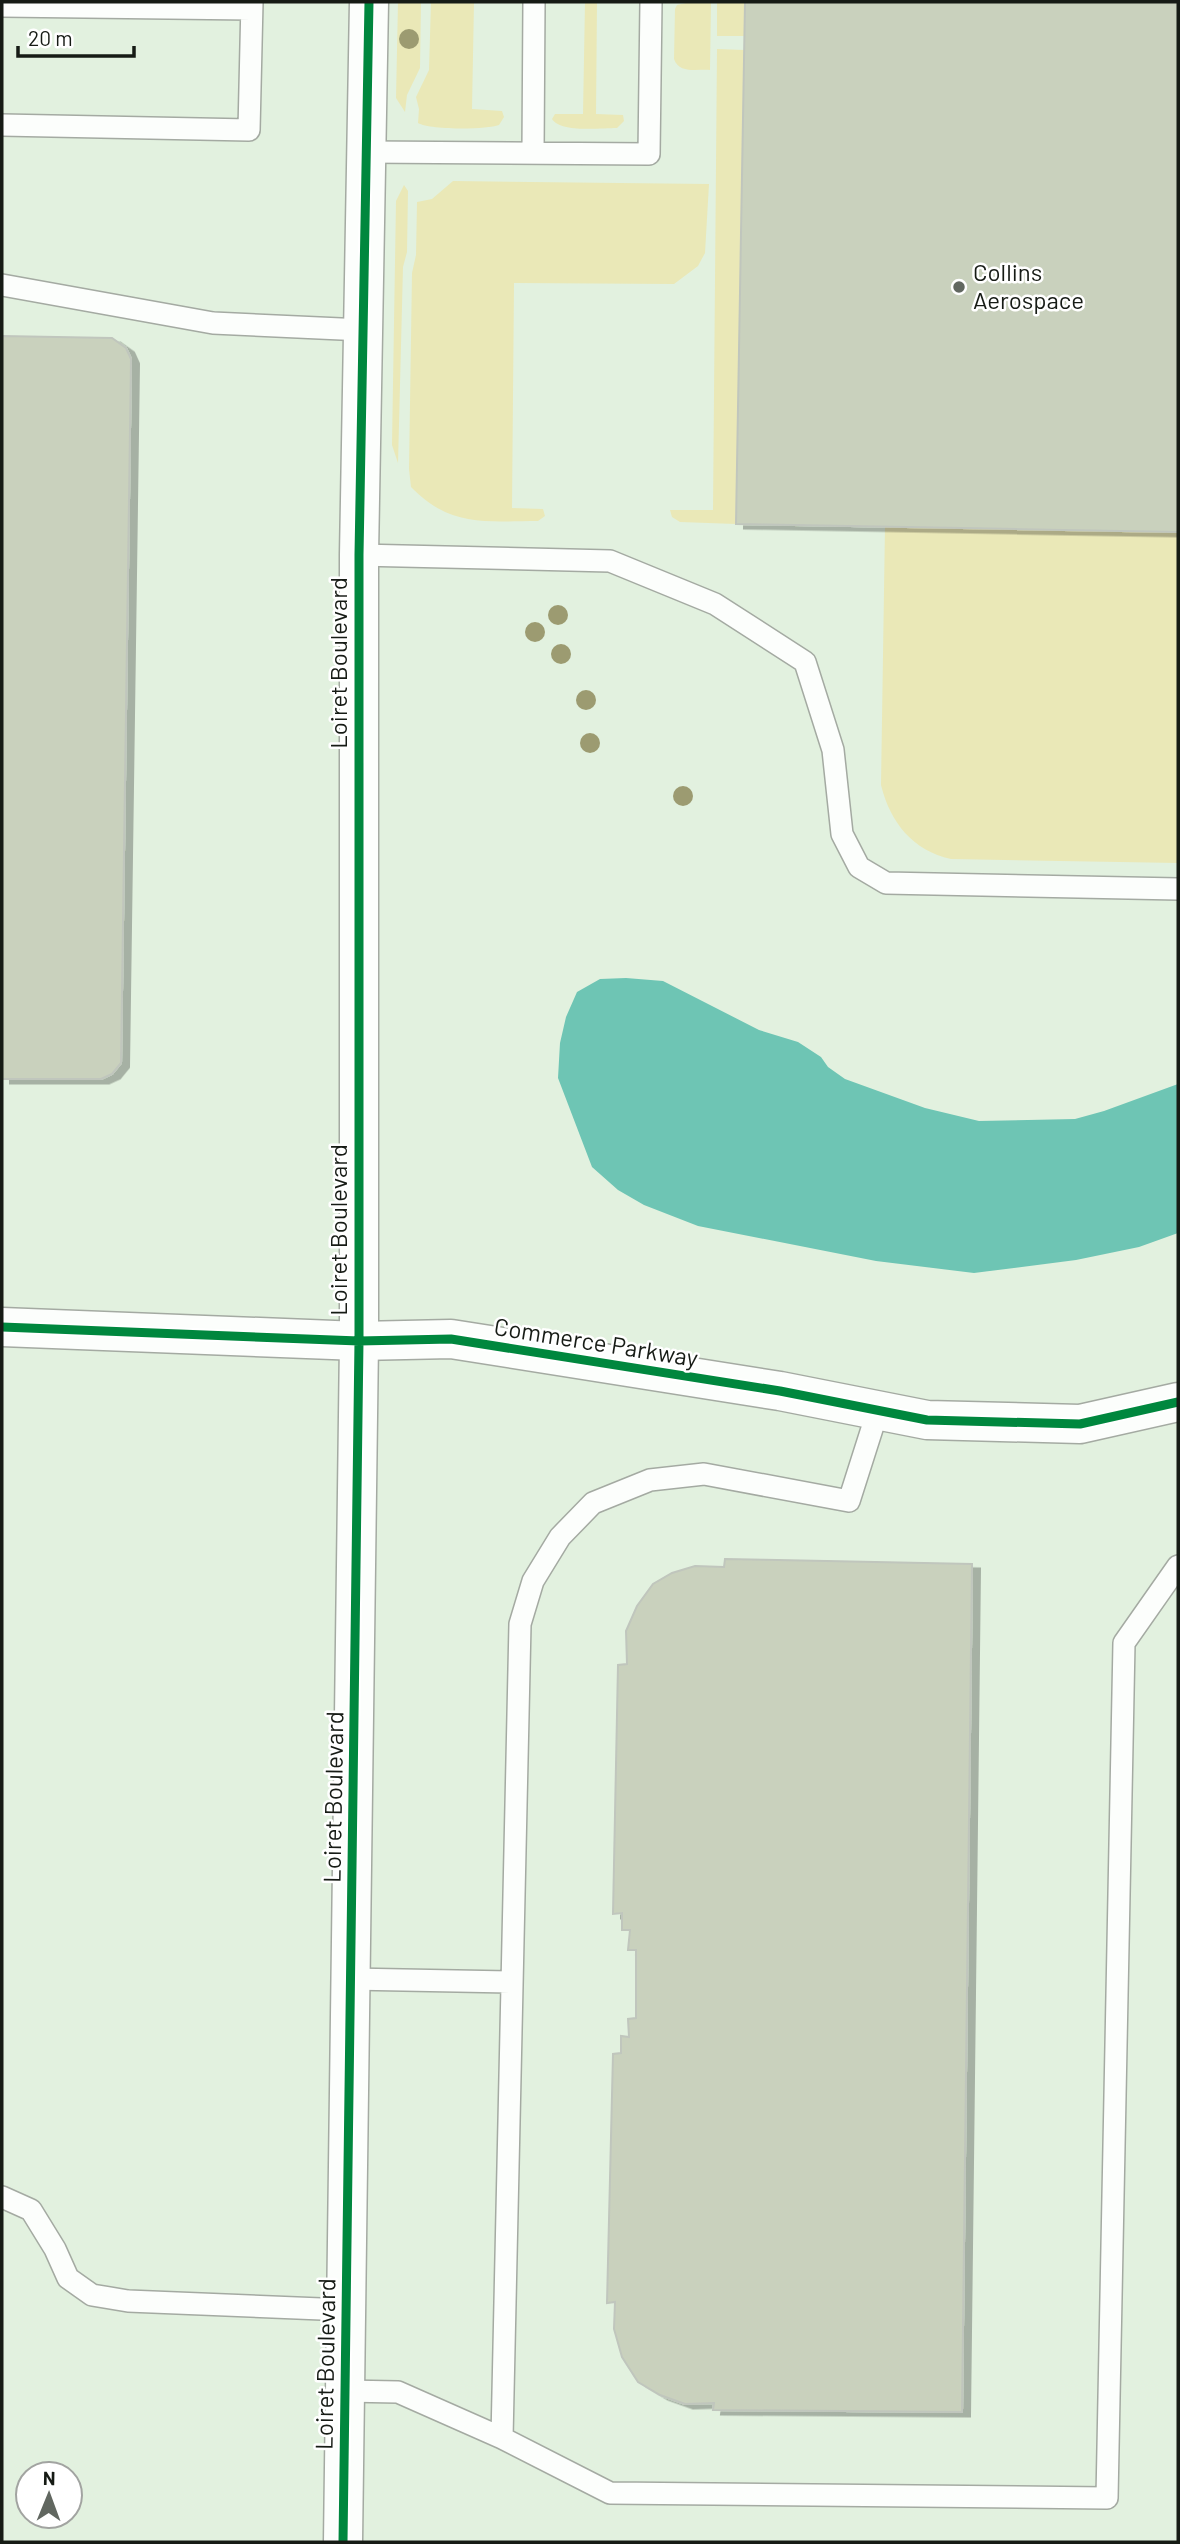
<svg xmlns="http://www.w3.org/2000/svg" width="1180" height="2544" viewBox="0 0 1180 2544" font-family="Barlow,sans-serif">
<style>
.built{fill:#e2f1df;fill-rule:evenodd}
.green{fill:#eae8b7}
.water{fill:#6ec5b4}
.building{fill:#c9d1bd;stroke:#c0c6bd;stroke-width:2;filter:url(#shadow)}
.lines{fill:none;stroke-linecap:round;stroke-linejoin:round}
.service-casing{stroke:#a4aaa2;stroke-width:24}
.minor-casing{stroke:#a4aaa2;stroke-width:41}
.tertiary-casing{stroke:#a4aaa2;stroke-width:41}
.service{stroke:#fcfefc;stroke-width:21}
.minor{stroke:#fcfefc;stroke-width:38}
.tertiary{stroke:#fcfefc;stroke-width:38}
.cycleway-casing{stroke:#fff;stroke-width:13}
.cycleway{stroke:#00873e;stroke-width:9}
.tree{fill:#9c9b71}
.poi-dot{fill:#616760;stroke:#fff;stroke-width:2.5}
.labels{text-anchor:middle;stroke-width:5;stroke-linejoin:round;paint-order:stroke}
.poi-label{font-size:24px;fill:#161b15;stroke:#fff;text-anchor:start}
.street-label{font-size:24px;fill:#161b15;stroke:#fff}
</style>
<defs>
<filter id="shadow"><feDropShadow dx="8" dy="4.5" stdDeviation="0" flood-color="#0004"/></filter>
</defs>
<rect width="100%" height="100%" fill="#edf5eb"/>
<path class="built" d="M2 2H1178V2542H2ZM28 2474H70V2516H28Z"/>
<path class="green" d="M398 2H421L420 68 407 95 405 112 396 98Z
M431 2H474L472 109 502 111 504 117 499 125C486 130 430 130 418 123L419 109 416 97 429 70Z
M585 2H597L596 114 623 115 624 121 617 128C601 128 561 133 552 119L555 114H583Z
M717 2H745L744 36H717Z
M686 3H711L710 70C697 69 679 74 674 59L675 9 677 5Z
M717 49 744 50 736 524 680 522 672 517 670 510H713Z
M453 181 709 184 705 253 698 266 674 284 514 283 512 508 543 509 545 516 538 521C486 521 451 528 411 487L409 469 412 273 416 255 417 202 432 199Z
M404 185 408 191 407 252 403 267 398 463 392 445 396 201Z
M885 526 1178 532V863L951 859C913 851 890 822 881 785Z"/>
<path class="water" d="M626 978 663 981 759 1030 798 1042 821 1057 828 1067 845 1079 925 1108 979 1121 1075 1119 1104 1111 1178 1084V1233L1139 1247 1076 1260 974 1273 876 1261 698 1226 644 1205 618 1190 592 1167 558 1078 560 1043 566 1017 577 992 600 979Z"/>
<path class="building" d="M745 2H1178V532L736 524Z
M2 336 112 338 126 348 131 359 121 1063 112 1074 101 1079H2Z
M725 1559 972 1564 962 2412 713 2410 714 2403 685 2404 660 2395 638 2382 622 2357 614 2329 615 2302 607 2303 613 2054 621 2053V2036L629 2037 628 2019 636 2018V1950H628L630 1930H622V1913L613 1914 618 1665 627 1664 626 1631 637 1606 653 1584 672 1573 695 1566 724 1567Z"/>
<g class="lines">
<defs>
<path id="service" d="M2 6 251 9
M2 125 249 130 252 2
M365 152 649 154 651 2
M533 152 534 2
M2 285 213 323 363 330
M359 555 610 561 715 604 805 662 833 750 842 834 859 867 886 883 1178 889
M350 1979 512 1982
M2 2197 31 2210 55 2249 68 2278 92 2295 128 2301 346 2310
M345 2391 398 2392 502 2438 520 1624 533 1581 560 1537 593 1503 650 1480 704 1474 849 1501 878 1410
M502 2438 610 2493 1107 2498 1124 1643 1178 1566"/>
<path id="minor" d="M2 1327 359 1341 451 1339 780 1391 927 1420 1080 1424 1178 1402"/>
<path id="tertiary" d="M343 2542 359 1341V555L369 2"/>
</defs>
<use href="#service" class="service-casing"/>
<use href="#minor" class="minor-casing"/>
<use href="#tertiary" class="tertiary-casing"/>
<use href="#service" class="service"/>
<use href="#minor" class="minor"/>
<use href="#tertiary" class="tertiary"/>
<defs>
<path id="cycleway" d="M2 1327 359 1341 451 1339 780 1391 927 1420 1080 1424 1178 1402
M343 2542 359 1341V555L369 2"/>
</defs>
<use href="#cycleway" class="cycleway-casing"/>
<use href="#cycleway" class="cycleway"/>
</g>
<g class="tree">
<circle cx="409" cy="39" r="10"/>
<circle cx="558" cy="615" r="10"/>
<circle cx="535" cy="632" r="10"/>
<circle cx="561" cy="654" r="10"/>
<circle cx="586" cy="700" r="10"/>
<circle cx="590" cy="743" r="10"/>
<circle cx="683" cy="796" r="10"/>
</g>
<circle class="poi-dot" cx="959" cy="287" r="7"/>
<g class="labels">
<g class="poi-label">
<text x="973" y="281">Collins<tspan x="973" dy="28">Aerospace</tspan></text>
</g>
<g class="street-label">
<text transform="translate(339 663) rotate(-90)" y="8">Loiret Boulevard</text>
<text transform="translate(339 1230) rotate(-90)" y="8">Loiret Boulevard</text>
<text transform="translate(596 1343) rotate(9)" y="8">Commerce Parkway</text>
<text transform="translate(334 1797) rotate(-89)" y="8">Loiret Boulevard</text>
<text transform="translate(326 2364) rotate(-89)" y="8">Loiret Boulevard</text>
</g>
</g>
<rect width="1180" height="2544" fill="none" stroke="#161b15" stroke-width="7"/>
<g transform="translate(49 2495) rotate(1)"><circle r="33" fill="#ffffff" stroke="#a2a4a1" stroke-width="2"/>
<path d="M0-5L12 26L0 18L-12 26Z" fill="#616760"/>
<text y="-10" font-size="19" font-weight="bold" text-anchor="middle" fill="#161b15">N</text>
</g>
<path d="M18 46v10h116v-10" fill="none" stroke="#161b15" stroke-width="3.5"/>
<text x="28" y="46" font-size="21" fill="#161b15" stroke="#ffffff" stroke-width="5" paint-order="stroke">20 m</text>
</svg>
